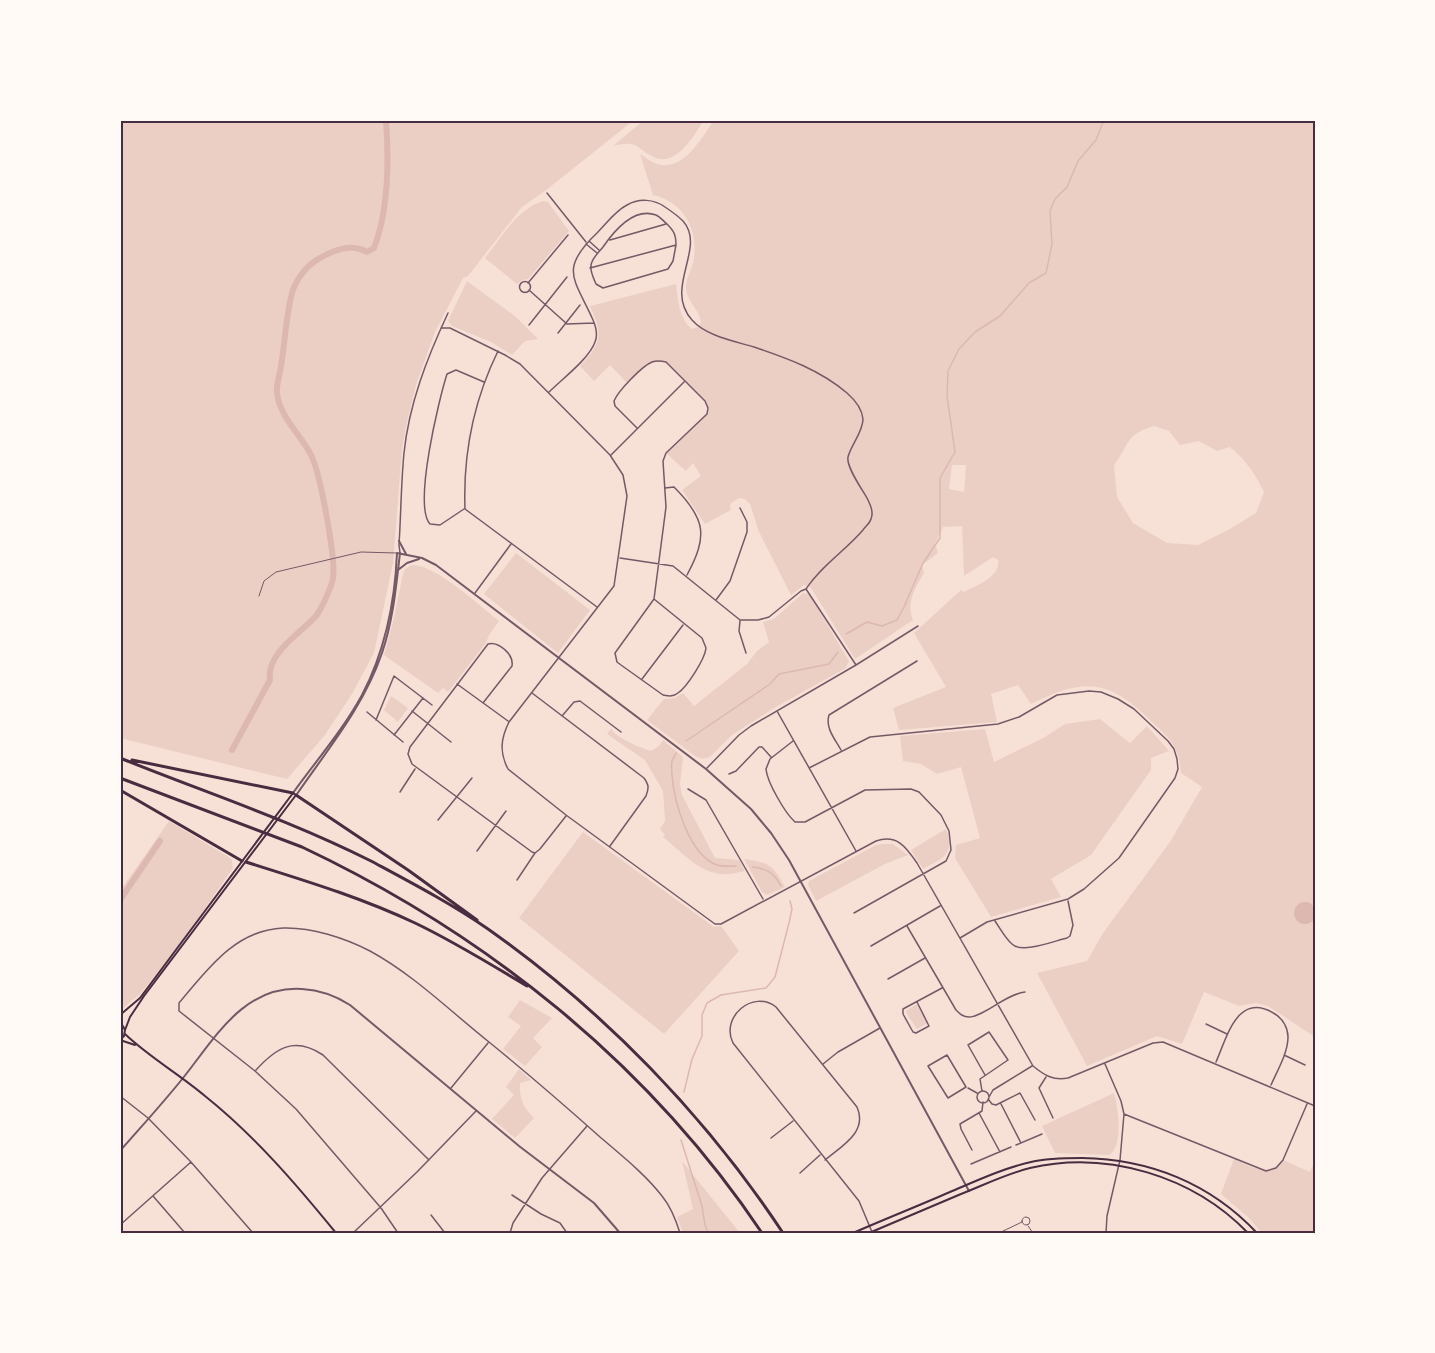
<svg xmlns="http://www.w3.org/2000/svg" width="1435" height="1353" viewBox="0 0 1435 1353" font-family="'PT Sans Narrow',sans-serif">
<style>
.green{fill:#ebcfc5;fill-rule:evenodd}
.water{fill:#dcb8b0}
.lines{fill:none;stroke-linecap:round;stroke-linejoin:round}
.stream{stroke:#dcb8b0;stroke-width:1.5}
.river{stroke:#dcb8b0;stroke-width:6}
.service{stroke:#755966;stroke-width:1}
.minor{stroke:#755966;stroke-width:1.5}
.tertiary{stroke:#755966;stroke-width:2}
.secondary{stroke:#4a2c40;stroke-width:2}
.motorway{stroke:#4a2c40;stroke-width:3}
.neatline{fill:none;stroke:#4a2c40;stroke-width:2}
</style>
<rect width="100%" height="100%" fill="#f7e1d7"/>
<path class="green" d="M120 120H634L545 191 522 207 468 276 463 278 435 332 416 385 407 422 402 450 393 563 374 653 352 694 325 735 287 779 120 738Z
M644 120H704C695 134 677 166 656 158 636 150 640 139 613 146Z
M714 120H1315V1037L1268 1006 1256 1003 1239 1006 1204 992 1182 1044 1157 1036 1087 1066 1037 973 1087 961 1103 933 1170 842 1202 787 1181 773C1179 746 1170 739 1152 722 1109 679 1085 677 1031 704L1018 685 991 694 997 722 899 730 893 708 946 687 914 633 961 590 964 592C977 585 1001 577 998 560L993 557 964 576 962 526 943 527 935 544 938 553 922 565 924 573C915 589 906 601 913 620L855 659 811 588 804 585 791 595 759 532 750 504 745 499 739 498 730 504 731 510 705 524 682 490 701 476 693 463 686 471 666 453 707 414V408L705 401 667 362C649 357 639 373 628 384L610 365 594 381 580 366C602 343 603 335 590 306L676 284C678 299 679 319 692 329L698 327 701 323C700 309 685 301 686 285 687 276 693 267 694 258 698 228 683 202 653 195L640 154C645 157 651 162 657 164 684 172 701 138 714 120ZM1154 426 1169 431 1180 445 1199 441 1217 451 1230 447C1246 460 1255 474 1264 492L1256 513 1230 529 1198 545 1167 543 1133 523 1117 497 1114 465C1131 442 1125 435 1154 426ZM952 465H966L964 492 949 489Z
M543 201 548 202 569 231 528 279 523 280 517 284 485 258C501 238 517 209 543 201Z
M467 281 516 317 538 339 525 341 512 355 491 342 452 326 448 321Z
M516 553 590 610 558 653 484 594Z
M412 565C435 564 480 606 499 621L489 635 486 643 448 692 443 688 438 693 384 655 394 618 403 573 406 568Z
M803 593 809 594 849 661 846 668 774 708 732 735 710 757 702 759 695 756 647 720 664 699 675 698 683 693 694 706 747 664 757 651 769 642 763 622 774 619Z
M391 696 408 708 398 722 384 710Z
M1100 719 1130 743 1147 726 1169 751 1151 758V770L1091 855 1051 879 1061 897 991 917 955 858 956 845 980 838 961 767 937 774 921 764 903 761 900 736 985 729 994 762 1043 738 1065 724Z
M611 729C618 739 639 747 651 751L659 746 663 740 683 757 680 784 682 795 715 858 739 860 745 871C735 873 725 876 715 873 696 869 678 849 663 837L665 835 660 829 665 821 663 791 645 760 607 734Z
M169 821 227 856 232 860 233 868 188 933 141 993 120 1011V891Z
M946 829C956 854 942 859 923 869L911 850Z
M583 832 714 927 721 926 739 951 664 1034 519 918Z
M884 844H893L908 855 885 864 816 901 808 885 809 881 876 845Z
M744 859C770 863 772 864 785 887L767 895 762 892Z
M520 1000 552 1018 533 1038 542 1047 525 1066 503 1049 521 1026 508 1017Z
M917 1004 928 1023 917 1029 906 1013 907 1010Z
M519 1069 531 1080 520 1083C519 1097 523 1108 534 1118L515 1138 492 1119 514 1095 506 1087Z
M1114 1093C1118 1108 1124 1146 1109 1155L1055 1153 1042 1126Z
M1234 1159C1254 1167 1265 1178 1283 1160L1310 1172 1315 1161V1233H1262L1249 1218 1221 1194Z
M682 1161 740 1233H683L677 1217 693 1209Z"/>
<path class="water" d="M1294 913a11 11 0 1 1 22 0a11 11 0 1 1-22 0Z"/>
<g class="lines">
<path class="stream" d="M846 634 867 622 882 626 897 620 904 607 923 563 940 538V478L955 452 947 396 948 371 959 349 975 332 1000 316 1029 283 1046 273 1052 244 1050 211 1055 199 1067 187 1078 161 1096 140 1104 120
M686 741 770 684 779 674 829 664 838 652
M676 753C675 756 673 758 672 761 671 765 672 771 672 775 674 802 689 855 717 865 723 867 730 866 736 866
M753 867C768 869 774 873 781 886
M684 1092 692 1059 702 1036V1015L707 1003 721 995 766 988 775 977 789 923 792 909 790 901
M681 1140 702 1206 705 1225 708 1233"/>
<path class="river" d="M232 750 270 680C266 653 301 633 316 616 321 610 332 586 333 578 336 559 320 470 310 453 299 433 280 417 277 393 276 385 280 374 281 366 285 342 286 316 292 293 296 279 307 265 320 258 334 250 351 243 367 252L374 248C389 209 389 161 386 120
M120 900 160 841"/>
<path class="service" d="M259 596 264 581 276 572 361 552 396 553
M1022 1221a4 4 0 1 1 8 0a4 4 0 1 1-8 0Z
M1028 1226 1033 1233
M999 1233 1022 1222"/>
<path class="minor" d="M547 193 586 242
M610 240 666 224
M589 241 599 250
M586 244 597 253
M590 268 676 245 673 261 668 269 603 288 596 284C594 279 590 272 591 266 591 259 599 252 603 247 614 231 634 207 656 215 661 217 663 221 667 224 674 231 676 235 676 245
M519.5 287a5.5 5.5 0 1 1 11 0a5.5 5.5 0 1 1-11 0Z
M528 283 568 235
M529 290 567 324 594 323
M529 325 567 277
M441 328H450L505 355 520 364 610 455 623 475 627 496 614 586 509 722C501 738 499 752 508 769L566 815 715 924H721L876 841C897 834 906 847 917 863L1033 1066C1044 1075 1053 1081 1068 1078L1153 1043 1163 1042 1315 1106
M558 333 580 305
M498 351C474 400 463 455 465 509L597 607
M549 392C562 379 589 359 595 342 598 335 596 327 593 320 575 279 558 270 597 233 606 224 615 211 627 205 639 198 654 199 665 207 671 211 678 216 683 221 707 248 663 288 692 320 706 336 734 341 754 347 787 358 820 370 847 393 855 400 862 408 863 419 863 432 851 445 848 457 846 467 862 489 867 498 870 504 874 512 871 519 870 523 865 527 863 530 845 551 821 566 806 589
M637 428 615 406 614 401C618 391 642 366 652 362 657 360 662 361 666 362L705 401 708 408 707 414 666 453 663 461 666 507 654 599 615 653 617 662 621 665 663 695C669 696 673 697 678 693 687 687 705 659 706 648L702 638 654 599
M611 455 684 382
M665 488 674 487C706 519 708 536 687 575
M464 509 440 525 430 524C413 506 439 399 447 374L456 370 484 382
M400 553 399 545C401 514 401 484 404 453 409 404 427 358 448 313
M620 558 673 566 740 620H758L769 617 801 591 806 589 856 665
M475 593 511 544
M716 600 730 581 747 532V522L740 508
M740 621 739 631 746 653
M642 679 683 625
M457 684 508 721
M532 693 644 778C649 785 649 788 646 796L610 846
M483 703 512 666C514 654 498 641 488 644L410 747 408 754 412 764 532 852 535 853 540 849 566 816
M412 711 451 742
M777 711 856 851
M367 712 403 742
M562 716 574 702 580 701 621 732
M376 720 394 676 432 705
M394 735 423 698
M793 741 770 759 766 769C767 782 785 813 795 822H805L865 790 911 789 919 792 941 815 949 831 951 850 946 861 854 913
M841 750C835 739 825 728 829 715L917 661
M707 768 739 735 751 726 856 665 918 626
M809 768 870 737 998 724 1019 717 1057 695 1089 691 1101 692 1118 699 1134 709 1168 741 1174 749 1177 759 1178 769 1175 778 1119 858 1084 889 1068 899 987 922 960 938
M729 774 736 771 759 747H762L771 757
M688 789 706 800 763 899
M400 792 415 769
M438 820 472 778
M477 851 506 811
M517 880 535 853
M995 921C1000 928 1005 938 1012 944 1022 954 1054 941 1067 938L1070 936 1073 925 1068 901
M907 926 956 1010C960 1014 963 1017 969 1017 983 1017 1006 994 1025 992
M871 946 940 906
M888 979 925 958
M917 1002 929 1026 916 1033 913 1032 903 1014V1009L942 988
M1206 1024 1227 1034
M947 1055 966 1087 948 1098 928 1066Z
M1284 1055 1305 1065
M1216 1062C1227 1037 1238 990 1275 1014 1283 1019 1288 1028 1288 1037 1288 1053 1277 1071 1271 1085
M823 1064 838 1052 880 1028
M1105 1064 1121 1101 1124 1114 1120 1160 1107 1216 1106 1233
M256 1070C276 1048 294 1036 323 1055L429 1160
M1046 1077 1039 1088 1053 1118
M451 1088 488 1043
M968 1088 977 1093
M982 1091 980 1079 1008 1060 989 1032 968 1045 985 1075
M977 1097a6 6 0 1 1 12 0a6 6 0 1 1-12 0Z
M120 1096 148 1118 191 1162 253 1233
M989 1097 993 1090 1032 1066
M988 1099 992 1104 996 1105 1020 1093 1035 1120
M1001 1104 1021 1143
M979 1113 1000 1152
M1124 1114 1266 1171 1276 1168 1283 1160 1307 1104
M771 1138 793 1121
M1016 1145 1042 1134
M972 1150 961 1129 960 1124 982 1111 983 1102
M825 1160C842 1146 868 1132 857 1107L776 1007C753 989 720 1017 733 1043L859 1201 872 1232
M971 1164 1011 1147
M800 1173 820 1155
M512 1195 541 1214 560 1223 567 1233
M153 1196 185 1233
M431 1215 445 1233
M120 1225 191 1162
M353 1233 417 1172 476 1111
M398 1233 381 1208 296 1109 255 1071 179 1011V1003C207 970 235 930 283 928 311 927 345 938 370 951 414 975 450 1011 489 1042 527 1073 563 1104 600 1137 621 1155 645 1174 662 1196 671 1207 676 1220 680 1233
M510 1233 513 1223 542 1178 587 1126"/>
<path class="tertiary" d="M399 541 406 554
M398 570 407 563 419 559
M293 793C316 761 343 730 362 695 385 651 395 602 397 553L422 558 436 565 706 769 751 809 771 833 789 860 969 1191
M297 794C328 749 364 706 382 653 393 621 396 587 400 553
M120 1151C141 1127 163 1103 183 1078 215 1038 244 985 302 989 319 990 336 996 350 1005L519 1146 594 1203 620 1233"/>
<path class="secondary" d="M120 1015 140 998 293 793 296 795 144 996 130 1017 125 1030
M120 1021 125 1030 124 1036 120 1040
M125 1034C149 1057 179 1074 205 1096 255 1136 296 1184 336 1233
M120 1040 135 1045
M853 1233C885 1219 918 1206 950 1192 976 1181 1004 1168 1031 1162 1048 1158 1065 1158 1082 1158 1149 1159 1210 1183 1257 1233
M869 1233C900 1220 930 1207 961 1194 984 1185 1006 1174 1030 1168 1107 1150 1193 1176 1248 1233"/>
<path class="motorway" d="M120 758C204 792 290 820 371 861 410 882 452 904 488 929 604 1011 705 1115 783 1233
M132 760 293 793
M120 778 302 847C486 934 648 1063 762 1233
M120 790 242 861
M296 795 408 870 477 920
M246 862C303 880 360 897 415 923 453 941 490 964 527 986"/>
</g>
<rect width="1435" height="1353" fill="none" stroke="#fffaf5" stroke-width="243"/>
<rect x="122" y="122" width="1192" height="1110" class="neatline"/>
</svg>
